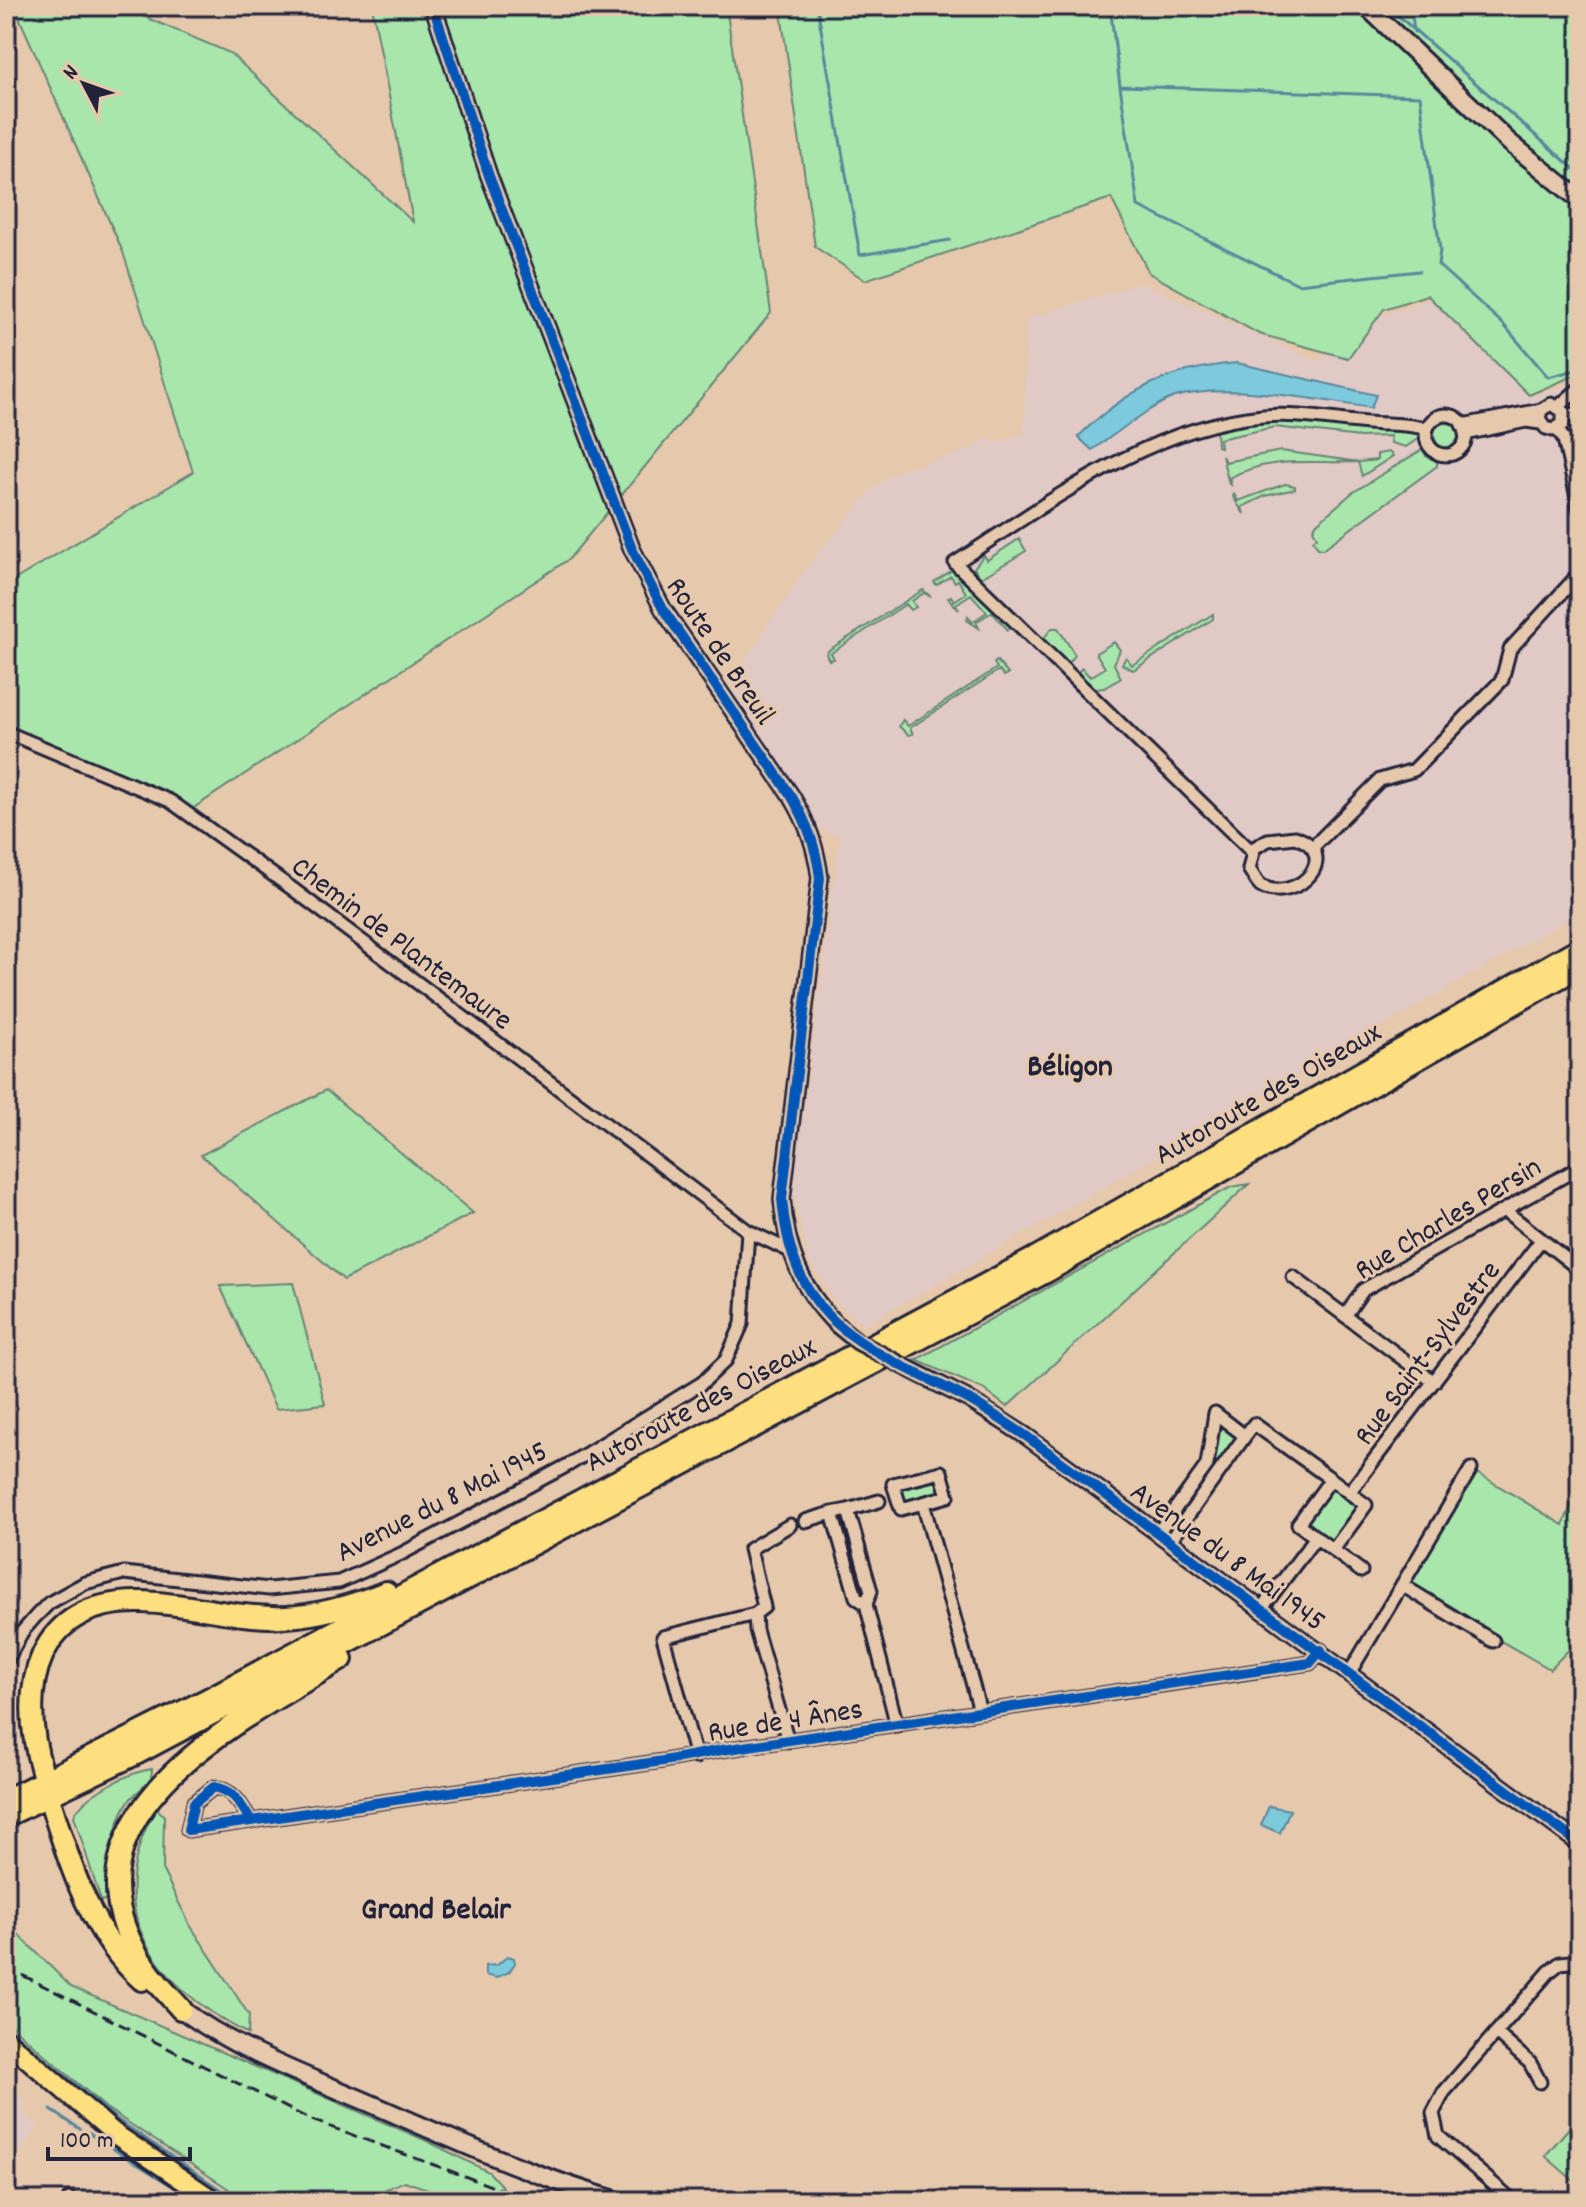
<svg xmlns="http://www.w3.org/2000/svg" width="1586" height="2207" viewBox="0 0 1586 2207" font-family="Dekko,sans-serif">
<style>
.built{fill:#e1c9c5}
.green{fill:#a9e6ac;stroke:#668474;stroke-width:2}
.water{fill:#7dcadd;stroke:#59879c;stroke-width:2}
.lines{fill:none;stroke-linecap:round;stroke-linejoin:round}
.stream{stroke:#59879c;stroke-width:3}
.minor-casing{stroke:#22223b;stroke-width:17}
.tertiary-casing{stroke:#22223b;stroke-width:20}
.secondary-casing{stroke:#22223b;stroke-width:22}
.primary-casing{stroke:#22223b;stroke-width:24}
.motorway-casing{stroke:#22223b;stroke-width:26}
.minor{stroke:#e6c9ad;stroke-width:11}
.tertiary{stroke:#e6c9ad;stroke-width:14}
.secondary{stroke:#e6c9ad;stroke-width:16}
.primary{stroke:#fedf80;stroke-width:18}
.motorway{stroke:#fedf80;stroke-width:20}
.rail{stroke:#22223b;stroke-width:3;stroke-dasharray:12 6;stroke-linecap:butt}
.tertiary-bridge-casing{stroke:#22223b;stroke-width:20;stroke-linecap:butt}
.tertiary-bridge{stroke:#e6c9ad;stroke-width:14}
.cycleway-casing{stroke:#e6c9ad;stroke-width:15}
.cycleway{stroke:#0057b8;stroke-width:10}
.labels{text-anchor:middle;stroke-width:6;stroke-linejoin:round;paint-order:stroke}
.street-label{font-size:30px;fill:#22223b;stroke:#e6c9ad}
.neighbourhood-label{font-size:32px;font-weight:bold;fill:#22223b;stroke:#e6c9ad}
</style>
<rect width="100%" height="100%" fill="#e6c9ad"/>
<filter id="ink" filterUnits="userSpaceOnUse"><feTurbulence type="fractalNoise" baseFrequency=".0125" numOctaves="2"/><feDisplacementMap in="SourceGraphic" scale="16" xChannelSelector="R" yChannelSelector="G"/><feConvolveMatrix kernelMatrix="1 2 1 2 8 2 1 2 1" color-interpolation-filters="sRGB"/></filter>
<g filter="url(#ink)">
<path class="built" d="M1141 283 1317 361 1375 318 1428 300 1441 290 1538 384 1525 397 1580 382V912L865 1325 837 1303 809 1261 793 1193 840 835 822 831 731 693 735 686 731 681 809 564 875 486 899 471 970 450 990 438 994 443 1024 434 1027 319Z
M6 2088 27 2103 21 2111 39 2127 6 2169Z"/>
<path class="green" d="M14 6H119L230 53 413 222 372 6H726L771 313 569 559 186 813 6 735V585L193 472 123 252Z
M780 6H1580V373L1529 395 1427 295 1384 309 1348 358 1259 334 1149 273 1111 198 865 280 815 247Z
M1304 421 1365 429 1419 432V438L1406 447 1391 443 1390 436 1360 437 1275 427 1219 439 1220 447 1217 446 1216 429 1263 422Z
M1434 435a12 12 0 1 1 24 0a12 12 0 1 1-24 0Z
M1423 449 1426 456 1437 461V466L1323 549 1318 548 1313 540 1317 537 1313 530 1316 524 1352 493Z
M1281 451 1359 462 1377 460V454L1389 452 1393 456 1362 476 1358 462C1312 464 1272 455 1229 478L1231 485 1229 484 1222 456 1225 462Z
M1285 484 1295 486V489L1265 496 1242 507 1244 514 1233 497 1234 494 1238 501Z
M1019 539 1026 551 981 578 974 568 984 555 987 560Z
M954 569 1015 626 1008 630 992 612 976 622 979 628 967 620 968 616 972 622 987 612 971 594 956 604 959 610 948 598 951 596 954 601 966 593 958 580 955 582 951 576 936 585 934 582Z
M923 590 931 597 924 593 912 601 916 607 911 610 906 604 831 653 834 659 829 660 826 654 829 650Z
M1213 614V619L1133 670 1122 664 1126 657 1132 665Z
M1052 628H1058L1075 655 1069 663 1045 642 1044 638Z
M1114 642 1120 650 1114 664 1121 678 1104 688 1093 689 1077 673 1082 668 1090 677 1105 668 1096 653Z
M997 661 1008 674 1004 676 999 670 910 728 913 734 908 735 899 726 903 720 908 726 997 668 994 663Z
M326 1090 473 1213 344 1280 201 1155Z
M1249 1184 1007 1407 983 1389 916 1360 1231 1187Z
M293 1283 325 1404 276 1409 220 1286Z
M1215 1413 1245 1436 1169 1542 1157 1534 1207 1465Z
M1471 1469 1563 1525 1580 1485V1638L1550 1669 1402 1585Z
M936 1481 941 1489 938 1491 906 1500 902 1498 903 1489Z
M1332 1489 1356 1508 1338 1537 1328 1540 1308 1521Z
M152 1769 151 1780C144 1787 134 1794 128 1802 115 1823 102 1875 108 1899L101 1901 74 1816C83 1795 129 1772 152 1769Z
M156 1808 164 1816 163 1871 190 1925 249 2015 248 2034C155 1985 98 1912 156 1808Z
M6 1922 71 1987 427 2141 489 2172 515 2201H463L404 2181 360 2201H247L106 2108 6 2021Z
M1580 2115V2186L1545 2156Z"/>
<path class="water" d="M1237 363 1376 395 1371 408C1318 400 1226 382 1175 397 1151 405 1115 435 1092 450L1078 437C1126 389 1169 369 1237 363Z
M1269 1806 1290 1810 1280 1833 1261 1825Z
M508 1956 514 1958 515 1963 509 1972 496 1978 485 1975V1966L497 1965Z"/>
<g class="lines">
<path class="stream" d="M817 6 860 255 950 240
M1110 6 1120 86
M1387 6 1580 174
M1411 6 1414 32
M1419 271 1298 284 1138 206 1120 86 1420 96 1440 250 1438 265 1503 324 1548 377 1580 369
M6 2026 115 2118 237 2201
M51 2110 80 2129
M88 2133 196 2201"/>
<defs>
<path id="minor" d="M1559 406 1580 388
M1564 414 1580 415
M1426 435a20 20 0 1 1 40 0a20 20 0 1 1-40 0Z
M1462 425 1541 410 1551 404 1563 411V424L1553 430 1546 428 1539 419 1541 410
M1557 429 1564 439 1580 511
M1465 434 1526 421 1540 423
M6 732 170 801 294 890 748 1231 790 1251
M1295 837C1343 853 1299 905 1260 886L1249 869 1254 848 1268 840Z
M1312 848 1380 780 1414 770 1502 680 1510 649 1580 573
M1252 852 955 563C1049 503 1148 426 1263 416 1299 413 1331 420 1367 423 1388 425 1407 423 1427 429
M1504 1210 1580 1270
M1293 1277 1434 1382
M1345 1316 1363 1290 1580 1167
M1245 1436 1254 1424 1331 1479
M1349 1493 1541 1240
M923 1503 901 1509 893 1484 941 1472 948 1496 923 1503 980 1711
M848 1510 879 1501
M805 1521 832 1513
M1157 1534 1207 1465 1215 1413 1245 1436 1169 1542
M1333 1550 1366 1505 1331 1479 1298 1524 1361 1571
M1402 1585 1493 1641
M866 1604 856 1597 832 1513 848 1510 871 1591 866 1604 897 1726
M1262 1608 1316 1537
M6 1662 22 1632 36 1616 49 1603 85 1583 124 1573 269 1589 339 1582 401 1554 568 1465 702 1383 726 1360 742 1324 748 1231
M1350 1672 1471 1469
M788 1741 756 1630 755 1614 764 1607 750 1549 790 1525
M696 1757 663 1637 755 1614
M251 1821C240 1804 235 1791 214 1787L194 1803 188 1830 251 1821 663 1761 722 1750 1310 1663 1321 1650
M1496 2033 1530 2063 1540 2082
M69 2199 73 2201
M1513 2201 1438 2136 1433 2113 1444 2092 1549 1972 1560 1963 1580 1961"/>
<path id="tertiary" d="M433 6 489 176 632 549 663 609 792 797C808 824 816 847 820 878L782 1199C786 1248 801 1290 837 1325
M911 1370 968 1399 1026 1436 1580 1844"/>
<path id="secondary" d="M1366 6 1509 142 1580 200
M181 2009C236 2050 304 2075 367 2102 450 2138 531 2176 619 2201"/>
<path id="primary" d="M6 2040 115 2134 214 2201"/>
<path id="motorway" d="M42 1771C17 1688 36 1600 141 1602 190 1603 236 1619 286 1617 320 1615 354 1605 386 1592
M6 1800 204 1701 1035 1258 1580 948
M52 1807C71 1868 92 1936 142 1980
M6 1816 138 1753 1046 1272 1580 966
M181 2009C165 1991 147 1973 136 1952 57 1807 244 1719 342 1659"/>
</defs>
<use href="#minor" class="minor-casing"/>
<use href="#tertiary" class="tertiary-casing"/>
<use href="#secondary" class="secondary-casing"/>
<use href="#primary" class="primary-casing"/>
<use href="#motorway" class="motorway-casing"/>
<use href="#minor" class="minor"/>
<use href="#tertiary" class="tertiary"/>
<use href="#secondary" class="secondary"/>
<use href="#primary" class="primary"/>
<use href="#motorway" class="motorway"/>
<path class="rail" d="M6 1967 309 2119 532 2201"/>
<defs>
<path id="tertiary-bridge" d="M837 1325 858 1342 911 1370"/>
</defs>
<use href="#tertiary-bridge" class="tertiary-bridge-casing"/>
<use href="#tertiary-bridge" class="tertiary-bridge"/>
<defs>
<path id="cycleway" d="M433 6 489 176 632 549 663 609 792 797C808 824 816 847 820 878L782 1199C793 1326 865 1346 964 1397 985 1408 1006 1423 1026 1436L1580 1844
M251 1821C240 1804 235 1791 214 1787L194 1803 188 1830 251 1821 663 1761 722 1750 1310 1663 1321 1650"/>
</defs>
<use href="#cycleway" class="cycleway-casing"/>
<use href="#cycleway" class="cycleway"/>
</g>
</g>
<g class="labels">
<g class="street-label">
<text transform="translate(722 650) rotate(56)" y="10">Route de Breuil</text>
<text transform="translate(403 942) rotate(37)" y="10">Chemin de Plantemaure</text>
<text transform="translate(1267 1092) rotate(-30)" y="10">Autoroute des Oiseaux</text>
<text transform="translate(1447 1217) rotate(-31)" y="10">Rue Charles Persin</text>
<text transform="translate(1426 1352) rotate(-53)" y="10">Rue Saint-Sylvestre</text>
<text transform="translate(700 1403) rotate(-28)" y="10">Autoroute des Oiseaux</text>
<text transform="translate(441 1500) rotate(-27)" y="10">Avenue du 8 Mai 1945</text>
<text transform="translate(1229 1555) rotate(36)" y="10">Avenue du 8 Mai 1945</text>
<text transform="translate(785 1719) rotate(-9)" y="10">Rue de 4 Ânes</text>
</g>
<g class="neighbourhood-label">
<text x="1070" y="1075">Béligon</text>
<text x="436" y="1918">Grand Belair</text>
</g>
</g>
<rect width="1586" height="2207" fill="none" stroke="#e6c9ad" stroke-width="32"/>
<rect x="16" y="16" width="1554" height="2175" fill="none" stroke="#22223b" stroke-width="3" filter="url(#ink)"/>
<g transform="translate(84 84) rotate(311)" stroke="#e6c9ad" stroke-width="6" paint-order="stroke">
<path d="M0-6L14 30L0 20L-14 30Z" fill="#22223b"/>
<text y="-12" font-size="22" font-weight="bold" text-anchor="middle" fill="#22223b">N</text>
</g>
<path d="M48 2147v12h142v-12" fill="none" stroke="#22223b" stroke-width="4"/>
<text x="60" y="2147" font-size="24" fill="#22223b" stroke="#e6c9ad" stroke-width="6" paint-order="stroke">100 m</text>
</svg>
